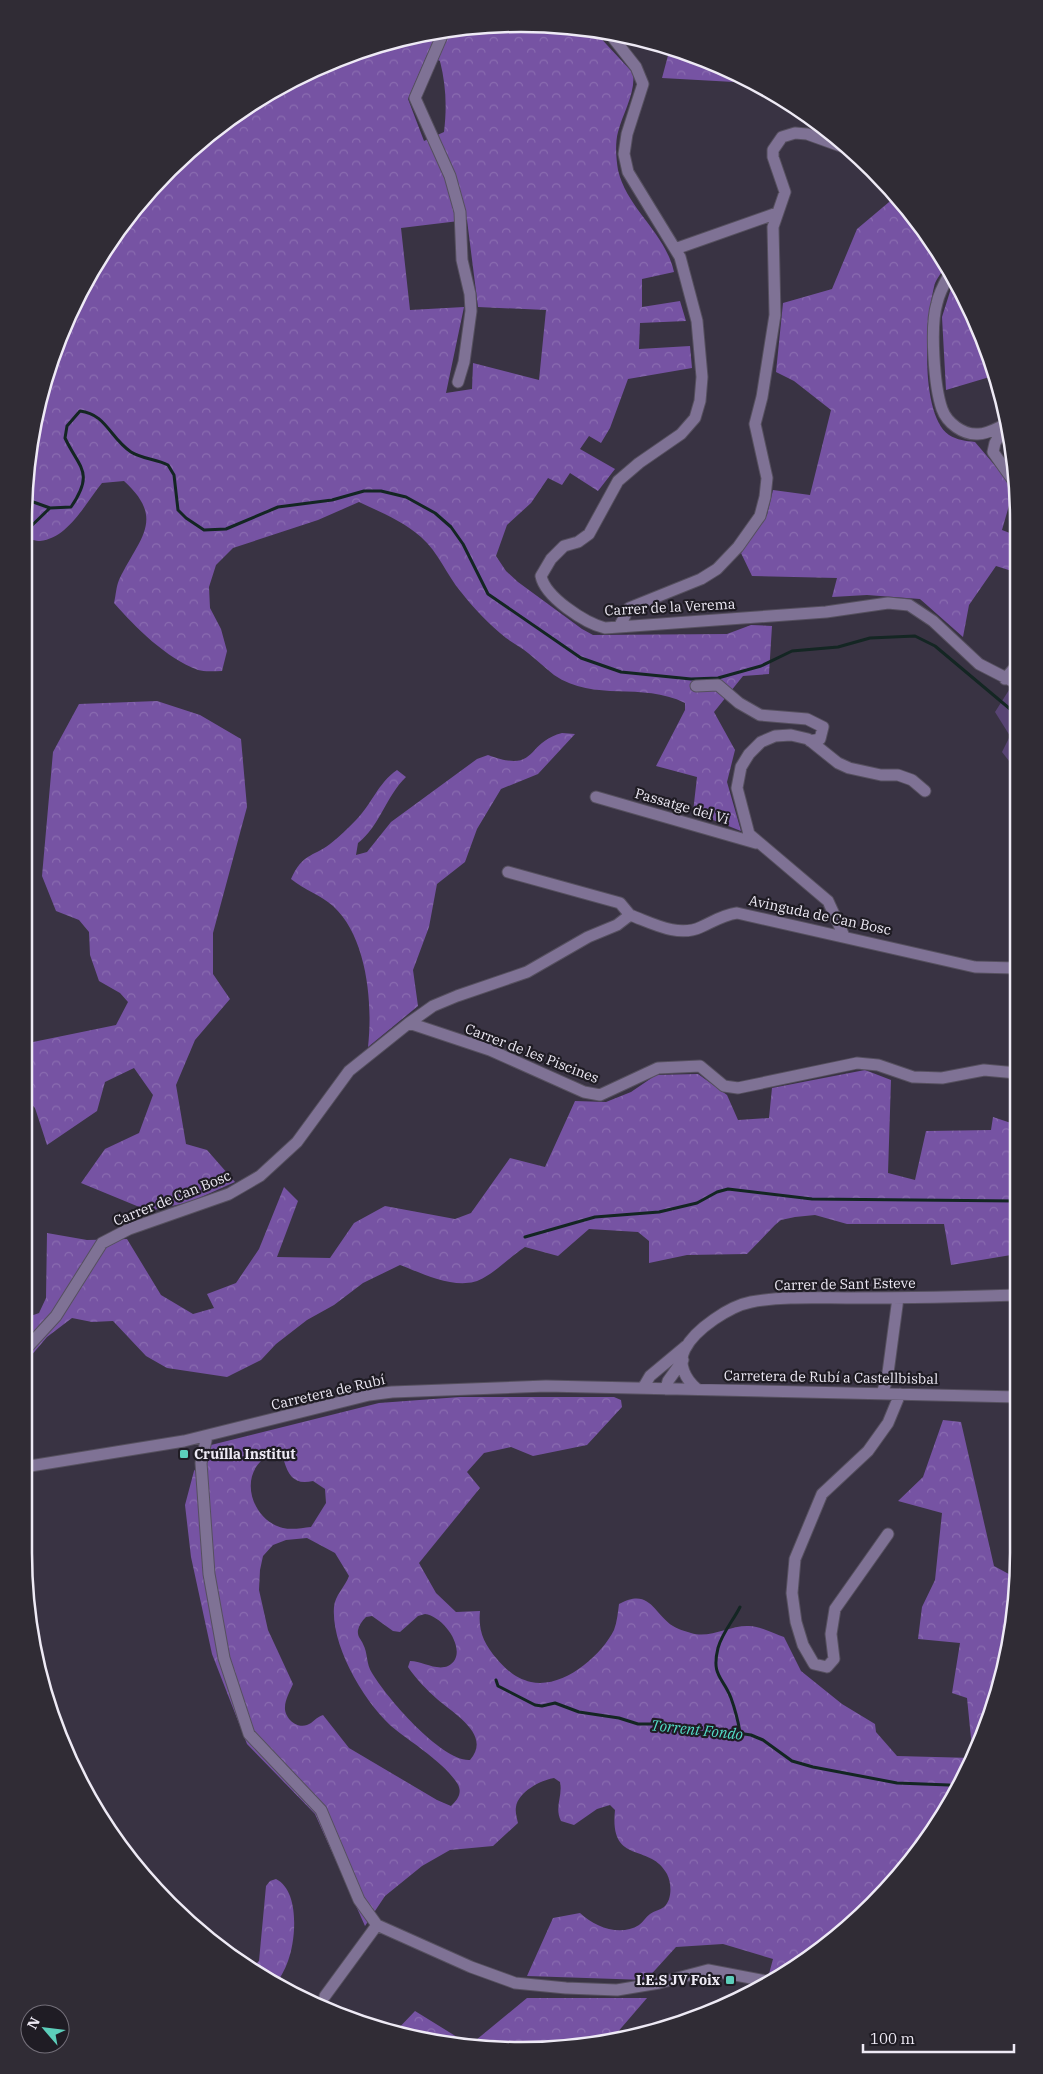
<svg xmlns="http://www.w3.org/2000/svg" width="1043" height="2074" viewBox="0 0 1043 2074" font-family="'IBM Plex Serif',serif">
<style>
.grass{fill:#584474}
.forest{fill:url(#forest-crowns);fill-rule:evenodd}
.lines{fill:none;stroke-linecap:round;stroke-linejoin:round}
.stream{stroke:#142623;stroke-width:3}
.minor-casing{stroke:#56505f;stroke-width:13}
.minor{stroke:#7f7295;stroke-width:11}
.poi-dot{fill:#5cceba;stroke:#1f1c24;stroke-width:2}
.labels{text-anchor:middle;stroke-width:4.5;stroke-linejoin:round;paint-order:stroke}
.street-label{font-size:14px;fill:#eeeaf5;stroke:#1f1c24}
.poi-label{font-size:14px;font-weight:bold;fill:#eeeaf5;stroke:#1f1c24;text-anchor:start}
.water-label{font-size:15px;font-style:italic;fill:#54dfc8;stroke:#1f1c24}
.rim{fill:none;stroke:#eeeaf5;stroke-width:2.5}
</style>
<defs>
<pattern id="forest-crowns" width="20" height="18" patternUnits="userSpaceOnUse" patternTransform="scale(1.25)"><rect width="20" height="18" fill="#7653a3"/><path d="M2 6a3 3 0 1 1 6 0M12 15a3 3 0 1 1 6 0" fill="none" stroke="#8a6cb0"/></pattern>
</defs>
<rect width="100%" height="100%" fill="#393343"/>
<path class="grass" d="M1009 690 1016 694V770L1002 752 1010 736 995 712Z"/>
<path class="forest" d="M554 25 595 32 633 73C636 92 623 113 618 132 615 143 616 158 618 170 627 209 665 232 674 272L642 279V307L680 301 686 321 640 323 639 349 690 346 692 368 628 379 610 428 601 443 589 436 580 449 615 469 598 491 570 473 562 485 548 478 531 503 507 525 496 556 506 571 518 582 582 629 593 635 727 634 751 625 772 626 769 674 743 676 714 712 735 750 727 782 741 831 693 812 697 777 656 766 685 710V703C641 681 595 703 554 675 545 668 537 660 528 653 521 647 513 643 506 638 490 625 474 609 461 592 446 574 439 553 421 537 403 521 380 512 359 502L318 520 233 548 216 565 209 587 210 608 221 629 227 651 222 671C214 671 205 672 198 670 166 658 136 628 114 603 116 595 116 587 119 580 138 539 167 520 124 481L102 483C86 502 69 538 40 541 36 541 29 539 25 539V489L41 393 75 302 126 219 193 147 272 91 324 67H329L330 65 361 50 456 28ZM427 55 440 61C446 85 447 107 444 132L424 141 408 99ZM467 220 478 307 546 310 539 380 473 363 472 389 446 393 464 307 410 310 401 228Z
M670 48 736 73 734 82 662 78Z
M895 197 917 219 945 267C941 274 935 280 934 287 926 319 919 414 949 435 957 440 966 441 975 442L1014 488 1002 530 1015 535V572L996 566 969 605 963 637 920 599 867 595 832 597 837 578 752 576 741 553 767 515 773 490 810 495 831 410 794 381 776 372 783 303 832 289 857 229Z
M953 282 981 331 993 376 946 390 942 317Z
M157 701 200 715 241 739 247 807 213 933V974L230 999 195 1040 176 1085 186 1144 207 1150 235 1182 190 1202 149 1211 81 1183 105 1149 139 1133 153 1095 134 1068 105 1082 97 1111 47 1145 35 1108 24 1096V1042H33L116 1025 128 1002 120 993 99 981 90 955 89 932 79 920 56 911 42 876 53 752 79 704Z
M562 733 575 734 538 774 501 789 477 829 465 862 437 884 429 927 413 970 418 1006 368 1047C373 1003 367 937 333 906 321 895 304 890 291 879 303 853 311 858 330 844 339 837 348 828 356 820 372 804 378 783 397 770L406 777C386 796 380 826 358 843L356 855 367 852 391 822 477 759 488 755C539 774 524 743 562 733Z
M865 1070 891 1080 888 1173 915 1180 926 1131 991 1130 993 1117 1017 1125V1254L951 1265 944 1224H847L815 1215 795 1217 781 1220 775 1225 747 1254 687 1255 649 1263V1241L638 1232 589 1229 558 1256 525 1247C511 1256 499 1269 485 1277 461 1293 424 1274 400 1265L363 1283 334 1305 307 1320 276 1344 261 1360 227 1377 167 1368 146 1356 113 1321 92 1322 72 1318 47 1337 24 1364V1314L28 1317 39 1313 46 1298 47 1233 87 1240 127 1239 161 1295 193 1314 214 1308 207 1294 236 1283 259 1249 284 1187 298 1201 277 1257 330 1258 354 1223 385 1206 455 1219 471 1213 510 1158 545 1167 575 1101 606 1102 631 1092 656 1075 698 1074 727 1095 738 1120 769 1118 772 1088Z
M460 1397H614L621 1400 622 1407 587 1445 533 1456 511 1447 484 1453 467 1472 480 1488 419 1563 436 1593 456 1612 480 1611C478 1631 484 1644 497 1659 506 1670 517 1679 531 1682 563 1689 601 1656 614 1630 617 1622 618 1612 619 1604 650 1587 653 1613 673 1626 677 1629 685 1631 691 1633 709 1639 729 1626 747 1626 759 1625 774 1634 784 1637L801 1671 842 1704 875 1724 876 1732 897 1756 973 1758 967 1698 952 1693 960 1643 918 1639 922 1607 935 1580 942 1513 898 1501 923 1477 943 1420 961 1422 994 1566 1018 1579 1002 1681 968 1772 935 1829 874 1904 798 1966 766 1985 773 1959 723 1944 676 1947 646 1980 527 1976 553 1918 580 1913C595 1927 620 1937 639 1925 643 1922 646 1917 650 1914 654 1911 660 1910 664 1907 672 1900 672 1884 667 1874 650 1842 609 1866 615 1810L610 1805 597 1809 574 1825 561 1821C554 1807 563 1796 560 1782L554 1778C541 1780 518 1792 516 1807 515 1812 517 1818 518 1823L493 1846 450 1850 422 1866 385 1896 365 1926 315 1814 247 1744 212 1654 191 1557 185 1505 194 1471 211 1445 379 1403ZM269 1455 284 1461C289 1477 295 1485 313 1481L325 1489 326 1503 311 1527C302 1528 292 1530 283 1528 252 1521 236 1474 269 1455ZM307 1538 335 1553 349 1576C345 1587 335 1595 334 1607 331 1647 366 1706 396 1730 415 1745 444 1763 457 1783 463 1792 458 1800 451 1806L437 1800 349 1748 323 1715C316 1717 313 1723 307 1725 296 1729 284 1717 285 1707 285 1700 290 1691 293 1684L268 1630 259 1590 260 1570 263 1556 273 1545 286 1540ZM425 1614C446 1617 470 1655 448 1666 436 1671 422 1661 410 1661L408 1667C416 1679 427 1690 437 1699 454 1714 492 1735 470 1760 442 1762 386 1697 372 1673 366 1664 368 1653 363 1644 361 1639 357 1637 358 1630 359 1625 362 1621 366 1617L372 1616 393 1631 400 1632 418 1616Z
M276 1879C300 1891 296 1940 288 1961 285 1970 280 1977 276 1985L229 1953 254 1966 259 1961 266 1886 270 1881Z
M527 1998H647L610 2041 586 2046 489 2049 424 2041 395 2032 415 2011 470 2045Z"/>
<g class="lines">
<path class="stream" d="M25 499 50 508 71 507C95 472 79 468 65 438L67 426 80 411C106 414 110 438 131 452 142 459 156 459 168 465L174 475 178 510 186 518 204 530 226 529 278 507 332 500 364 491H381L406 497 435 513 451 527 463 544 488 594 581 658 621 672 691 679 718 678 761 666 792 651 838 647 870 638 915 636 935 646 1016 714
M25 532 50 508
M525 1237 595 1217 659 1212 697 1203 717 1192 728 1189 812 1199 1017 1201
M740 1607C733 1621 722 1633 718 1648 711 1676 723 1677 731 1698 735 1709 738 1721 740 1732
M496 1680 498 1686 535 1705 542 1706 555 1703 579 1712 619 1718 638 1724H657L695 1733 725 1731 751 1735 763 1740 792 1761 813 1767 897 1783 949 1785 959 1788"/>
<defs>
<path id="minor" d="M444 31 415 98 450 176 460 212 462 260 470 294 471 311 464 362 458 382
M613 35 614 39 636 67 643 84 627 134 624 154 628 172 680 257 697 321 702 377 700 401 695 418 681 434 639 463 618 481 589 534 578 542 564 546 551 559 541 576C545 597 585 623 605 628L826 612 888 603 909 605 933 621 979 664 1016 683
M675 249 777 213
M949 275C944 284 939 293 937 303 930 326 934 386 942 409 947 423 963 435 978 434 988 434 997 428 1006 424
M1006 424 995 443 993 452 1015 483
M619 627 629 608 701 579 717 569 738 547 760 516 765 497 767 478 755 424 762 397 775 315 773 227 785 192 773 157V150L782 137 795 133 807 134 846 148
M1005 679 1016 666
M696 686 718 685 739 703 760 715 807 719 823 727 820 739 810 741
M596 797 756 843
M508 872 620 903 630 915
M844 936 828 901 749 834 737 788 741 767 749 754 761 742 775 736 791 735 808 739 838 763 849 768 881 775H898L912 780 925 791
M409 1023 490 1050 584 1092 600 1095 658 1068 700 1066 724 1086 738 1088 857 1063 878 1065 913 1077 942 1078 984 1070 1017 1073
M24 1351 56 1316 102 1243 129 1229 229 1194 260 1176 297 1142 349 1071 409 1023 433 1006 457 996 527 972 588 937 617 925 630 915C652 923 678 938 701 927 714 921 723 915 737 913L975 967 1016 968
M643 1388 650 1376 686 1346
M666 1389 668 1381 683 1360
M697 1389C686 1380 677 1364 685 1349 695 1329 730 1306 751 1302 783 1296 818 1298 850 1298 906 1298 962 1297 1017 1295
M882 1393 887 1380 898 1298
M207 1436 201 1463 209 1574 224 1658 249 1734 321 1810 359 1900 377 1925 471 1967 515 1983 566 1988 617 1990 659 1983 708 1970 772 1982
M24 1467 184 1441 369 1395 392 1392 546 1386 1018 1397
M888 1534 835 1609 831 1634 834 1659 827 1667 814 1664 803 1645 796 1622 792 1593 795 1559 822 1494 868 1451 888 1423 900 1394
M325 1996 377 1925"/>
</defs>
<use href="#minor" class="minor-casing"/>
<use href="#minor" class="minor"/>
</g>
<g class="poi-dot">
<rect x="179" y="1449" width="10" height="10" rx="2.5"/>
<rect x="725" y="1975" width="10" height="10" rx="2.5"/>
</g>
<g class="labels">
<g class="street-label">
<text transform="translate(670 607) rotate(-3)" y="5">Carrer de la Verema</text>
<text transform="translate(682 806) rotate(16)" y="5">Passatge del Vi</text>
<text transform="translate(820 915) rotate(12)" y="5">Avinguda de Can Bosc</text>
<text transform="translate(532 1053) rotate(21)" y="5">Carrer de les Piscines</text>
<text transform="translate(172 1198) rotate(-22)" y="5">Carrer de Can Bosc</text>
<text transform="translate(845 1284) rotate(-1)" y="5">Carrer de Sant Esteve</text>
<text transform="translate(831 1377) rotate(1)" y="5">Carretera de Rubí a Castellbisbal</text>
<text transform="translate(328 1392) rotate(-13)" y="5">Carretera de Rubí</text>
</g>
<g class="poi-label">
<text x="194" y="1459">Cruïlla Institut</text>
<text x="720" y="1985" text-anchor="end">I.E.S JV Foix</text>
</g>
<g class="water-label">
<text transform="translate(697 1730) rotate(6)" y="5">Torrent Fondo</text>
</g>
</g>
<path d="M0 0H1043V2074H0ZM521 32H521A489 489 0 0 1 1010 521V1553A489 489 0 0 1 521 2042H521A489 489 0 0 1 32 1553V521A489 489 0 0 1 521 32Z" fill="#302c35" fill-rule="evenodd"/>
<path class="rim" d="M521 32H521A489 489 0 0 1 1010 521V1553A489 489 0 0 1 521 2042H521A489 489 0 0 1 32 1553V521A489 489 0 0 1 521 32Z"/>
<g transform="translate(45 2029) rotate(298)"><circle r="24" fill="#1f1c24" stroke="#726e78"/>
<path d="M0-4L9 19L0 12L-9 19Z" fill="#5cceba"/>
<text y="-8" font-size="14" font-weight="bold" text-anchor="middle" fill="#eeeaf5">N</text>
</g>
<path d="M863 2044v8h151v-8" fill="none" stroke="#eeeaf5" stroke-width="2.5"/>
<text x="870" y="2044" font-size="15" fill="#eeeaf5" stroke="#1f1c24" stroke-width="4" paint-order="stroke">100 m</text>
</svg>
